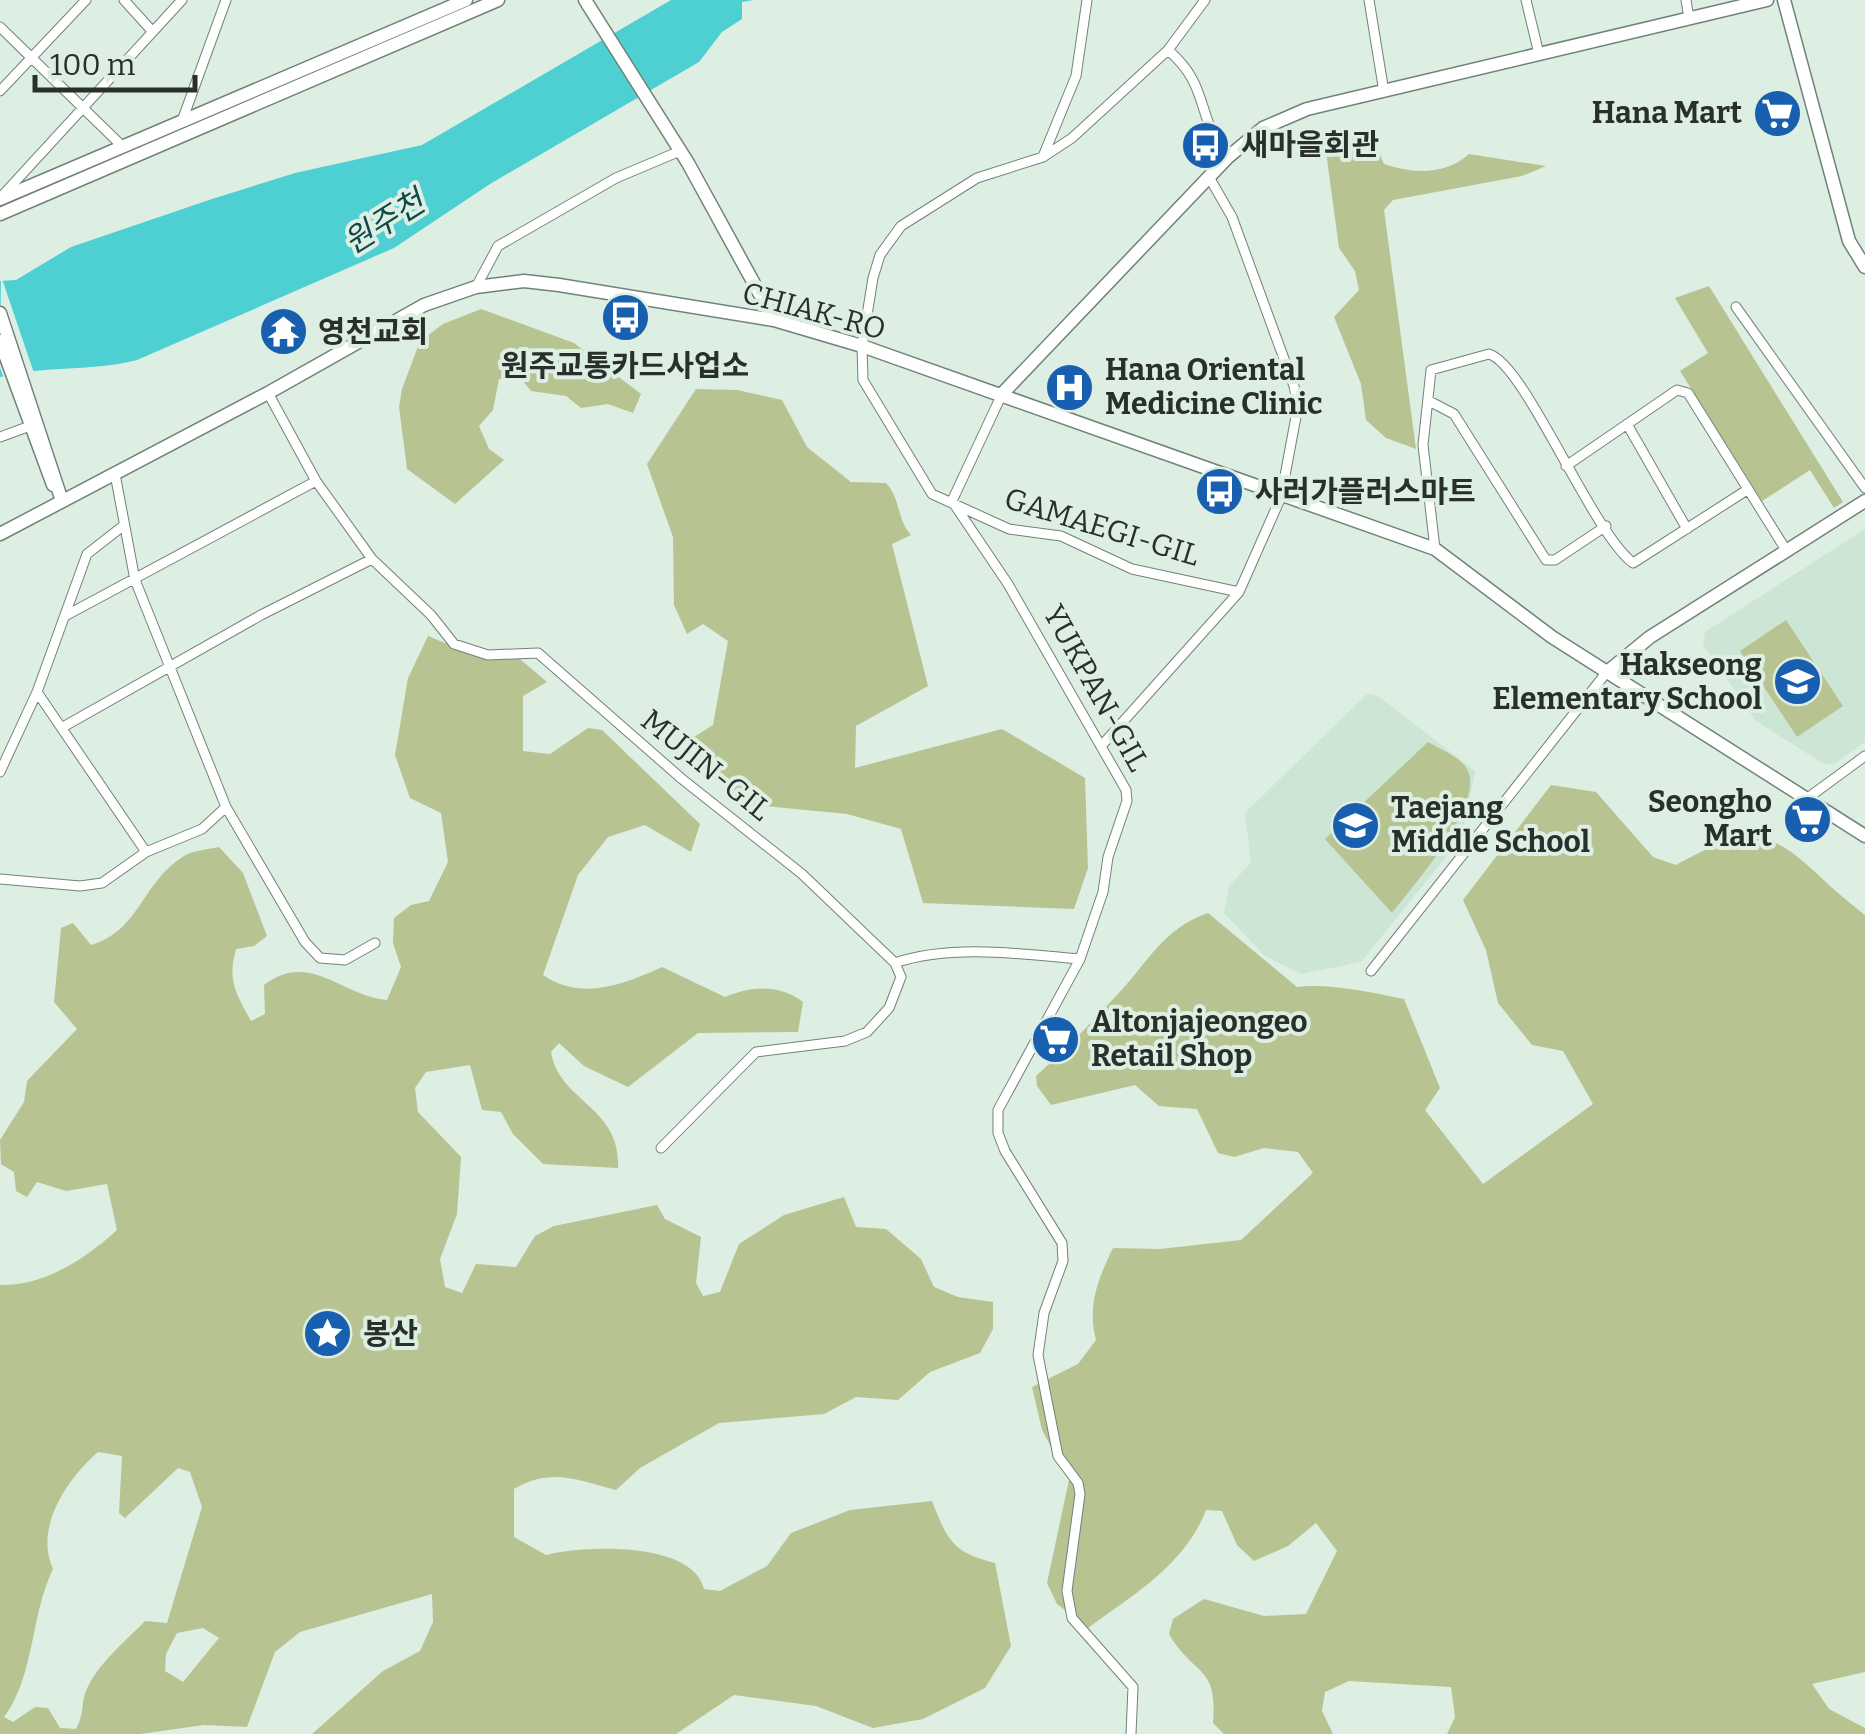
<svg xmlns="http://www.w3.org/2000/svg" width="1865" height="1734" viewBox="0 0 1865 1734" font-family="Bitter,'Noto Sans KR',serif">
<style>
.built{fill:#cce5d5}
.green{fill:#b7c391;fill-rule:evenodd}
.water{fill:#4ed0d2}
.pier{fill:#ddeee3}
.lines{fill:none;stroke-linecap:round;stroke-linejoin:round}
.street-casing{stroke:#728278;stroke-width:11}
.secondary-casing{stroke:#728278;stroke-width:15}
.street{stroke:#fff;stroke-width:9}
.secondary{stroke:#fff;stroke-width:12}
.labels{text-anchor:middle;stroke-width:8;stroke-linejoin:round;paint-order:stroke}
.poi-label{font-size:30px;font-weight:bold;fill:#292f2b;stroke:#ddeee3;text-anchor:start}
.street-label{font-size:30px;fill:#292f2b;stroke:#ddeee3}
.water-label{font-size:32px;font-style:italic;fill:#0f494a;stroke:#ddeee3}
</style>
<rect width="100%" height="100%" fill="#ddeee3"/>
<path class="built" d="M1865 529V742L1834 764H1824L1756 721 1703 644 1705 632Z
M1367 694 1378 696 1475 771 1462 837 1361 962 1301 974 1265 956 1224 913 1229 886 1251 863 1245 813Z"/>
<path class="green" d="M1370 132 1384 164C1413 174 1446 175 1469 154L1546 166 1522 176 1393 200 1384 210 1416 449 1386 438 1366 420 1361 384 1334 317 1359 290 1355 271 1339 248 1325 144 1327 139Z
M1709 286 1843 502 1834 508 1810 470 1762 501 1680 371 1708 353 1675 298Z
M481 309 574 343 641 394 633 413 608 404 581 408 566 396 531 391 522 380 499 379 493 410 479 426 489 449 504 460 455 504 407 469 399 407 402 389 420 341 443 324Z
M696 389 737 390 782 400 807 447 851 482 886 483C901 499 896 518 911 535L892 544 928 686 856 726 855 768 1002 729 1085 778 1088 868 1074 909 923 903 901 829 847 814 753 805 680 746 713 725 728 641 703 624 687 634 674 605 673 537 647 464Z
M1786 620 1843 706 1797 737 1740 651Z
M428 636C456 648 478 656 508 649L547 682 523 696V751L550 754 588 728 602 730 700 824 691 852 645 825 608 837 578 875 543 975C581 1001 623 985 662 967L725 997C752 986 779 984 803 1002L798 1032 698 1033 628 1087 584 1066 559 1043 551 1052C559 1102 621 1106 618 1168L543 1164 513 1134 501 1112 482 1110 470 1065 426 1072 415 1088 418 1112 461 1157 457 1214 440 1259 445 1287 462 1293 476 1264 516 1267 535 1236 554 1226 657 1205 665 1219 701 1237 696 1283 703 1296 720 1292 739 1244 784 1215 844 1197 856 1227 886 1229 921 1259 934 1287 958 1297 993 1302V1329L980 1353 930 1372 898 1400 856 1397 824 1414 719 1423 640 1468 616 1490C578 1480 550 1467 514 1489V1537L546 1555C584 1545 693 1541 704 1589L720 1591 767 1566 791 1533 850 1510 932 1501C948 1541 952 1552 995 1563L1011 1646 985 1688 923 1719 873 1728 816 1706 734 1695 676 1734H312L383 1671 420 1651 433 1622 432 1594 300 1632 275 1652 247 1727 204 1725 140 1734H0V1285C45 1286 85 1259 117 1230L107 1184 66 1191 37 1182 27 1197 16 1191 14 1172 1 1164 0 1140 24 1102 27 1081 77 1029 54 1002 61 928 73 923 91 945C139 931 141 885 181 858 192 850 206 850 219 847L243 873 267 936 254 946 236 949C227 980 236 994 251 1021L265 1014 264 985C309 950 342 996 387 1000L401 967 393 943 394 918 411 905 429 901 448 862 441 813 410 798 395 755 408 678ZM98 1452 122 1456 119 1513 125 1518 178 1468 190 1472 202 1507 167 1623 145 1621C126 1641 97 1664 86 1691 81 1704 84 1715 76 1729L60 1728 48 1708 35 1707 13 1722 4 1717C35 1675 30 1616 53 1569 34 1528 67 1479 98 1452ZM203 1628 219 1638 183 1682 165 1671 166 1654 177 1633Z
M1428 742C1440 749 1460 757 1467 769 1486 803 1413 886 1392 913L1325 839Z
M1551 785 1596 792 1653 857 1676 865C1781 806 1783 853 1865 915V1672L1812 1684 1829 1709 1865 1728V1734H1447L1455 1717 1451 1687 1349 1681 1325 1692 1322 1711 1333 1734H1224L1213 1723C1218 1664 1195 1678 1169 1634L1173 1619 1204 1599 1264 1616 1306 1614 1337 1551 1316 1523 1288 1546 1254 1561 1237 1545 1222 1511 1206 1510C1185 1565 1134 1594 1088 1628L1057 1604 1047 1583 1069 1480 1042 1430 1032 1387 1078 1364 1096 1340C1087 1306 1098 1279 1113 1248L1160 1249 1241 1240 1313 1173 1298 1152 1264 1148 1234 1157 1218 1153 1197 1109 1159 1106 1135 1085 1051 1105 1037 1086 1036 1076C1065 1050 1091 1023 1118 994 1148 962 1164 928 1208 913L1297 987C1328 983 1373 993 1404 999L1440 1088 1425 1110 1483 1184 1593 1104 1563 1051 1532 1045 1498 1003 1486 950 1463 900Z"/>
<path class="water" d="M671 0H754L742 2V19L722 32 699 62 490 184 394 248 137 360C91 372 46 365 0 377V281L16 280 71 247 212 199 295 173 422 145Z"/>
<path class="pier" d="M1 276 34 373 5 381 0 368Z"/>
<g class="lines">
<defs>
<path id="street" d="M124 0 152 31
M1205 0 1168 50 1072 138 1043 157 977 178 901 226 880 255 873 278 862 346 863 380 932 494 1009 529 1061 536 1132 569 1239 592
M1369 0 1384 92
M1526 0 1539 54
M1686 0 1689 18
M0 27 122 146
M1168 50C1210 86 1195 114 1227 158
M0 91 86 0
M182 121 226 0
M1044 154 1076 76 1087 0
M2 196 182 0
M476 287 498 246 616 178 680 151
M1736 307 1865 488
M268 393 316 481 372 559 431 615 454 644 488 655 538 653 682 779 802 874 895 963 901 977 889 1008 867 1032 845 1041 756 1052 661 1148
M1002 394 952 501 1008 584 1126 790 1127 801 1108 857 1103 892 1080 959 998 1110V1133L1005 1151 1062 1243 1063 1261 1044 1313 1038 1355 1058 1456 1078 1483 1080 1494 1067 1591 1072 1618 1133 1687 1131 1734
M1429 401 1454 414 1546 560H1555L1606 526
M1627 424 1687 529
M0 437 30 426
M1566 466 1677 390 1688 393 1786 550
M115 474 135 580 226 807 305 942 320 958 345 960 375 943
M1435 549 1423 445 1431 370 1489 354C1525 364 1591 531 1633 563L1747 490
M65 616 316 481
M37 692 146 852
M63 727 261 615 372 559
M1103 744 1239 592 1281 497 1298 406 1294 386 1232 217 1209 177
M0 772 37 692 87 554 123 526
M1805 800 1865 756
M0 879 80 886 102 883 146 852 202 829 226 807
M895 963C951 944 1022 954 1080 959
M1371 971 1606 673"/>
<path id="secondary" d="M585 0 688 163 774 320
M1784 0 1849 241 1865 267
M0 199 466 0
M0 214 498 0
M0 313 62 501
M0 341 53 485
M1002 394 1227 158 1263 128 1307 109 1767 0
M0 534 268 393 424 305 476 287 524 281 559 285 774 320 862 346 1435 549 1552 637 1865 836
M1606 673 1650 637 1865 501"/>
</defs>
<use href="#street" class="street-casing"/>
<use href="#secondary" class="secondary-casing"/>
<use href="#street" class="street"/>
<use href="#secondary" class="secondary"/>
</g>
<defs>
<symbol id="supermarket-disc" viewBox="-11 -11 22 22"><circle r="9.5" fill="#1860af" stroke="#ddeee3"/><path d="M-6-5.5h2.5l.6 2H6L4.5 2H-2.5L-4.4-4H-6ZM-1.5 3.2a1.3 1.3 0 1 0 .1 0ZM3 3.2a1.3 1.3 0 1 0 .1 0Z" fill="#fff"/></symbol>
<symbol id="bus-disc" viewBox="-11 -11 22 22"><circle r="9.5" fill="#1860af" stroke="#ddeee3"/><path d="M-5-6H5V4H4V6H2V4H-2V6H-4V4H-5ZM-3.5-4V0h7V-4ZM-3.5 1.2v1.5H-2V1.2ZM2 1.2v1.5H3.5V1.2Z" fill="#fff"/></symbol>
<symbol id="temple-disc" viewBox="-11 -11 22 22"><circle r="9.5" fill="#1860af" stroke="#ddeee3"/><path d="M0-6L5-2H3V0L6.5 2.5H4V6H1.5V3h-3V6H-4V2.5H-6.5L-3 0V-2H-5Z" fill="#fff"/></symbol>
<symbol id="hospital-disc" viewBox="-11 -11 22 22"><circle r="9.5" fill="#1860af" stroke="#ddeee3"/><path d="M-5-5h3v3.5h4V-5h3V5h-3V1.5h-4V5h-3Z" fill="#fff"/></symbol>
<symbol id="school-disc" viewBox="-11 -11 22 22"><circle r="9.5" fill="#1860af" stroke="#ddeee3"/><path d="M0-5L7-2L0 1L-7-2ZM-4 1L0 2.5L4 1V4Q0 6-4 4Z" fill="#fff"/></symbol>
<symbol id="sight-disc" viewBox="-11 -11 22 22"><circle r="9.5" fill="#1860af" stroke="#ddeee3"/><path d="M0-6L1.8-2.2L6-1.7L2.9 1.2L3.7 5.4L0 3.3L-3.7 5.4L-2.9 1.2L-6-1.7L-1.8-2.2Z" fill="#fff"/></symbol>
</defs>
<g fill-rule="evenodd">
<use href="#supermarket-disc" x="1750" y="86" width="55" height="55"/>
<use href="#bus-disc" x="1178" y="118" width="55" height="55"/>
<use href="#bus-disc" x="598" y="290" width="55" height="55"/>
<use href="#temple-disc" x="256" y="304" width="55" height="55"/>
<use href="#hospital-disc" x="1042" y="360" width="55" height="55"/>
<use href="#bus-disc" x="1192" y="464" width="55" height="55"/>
<use href="#school-disc" x="1770" y="654" width="55" height="55"/>
<use href="#supermarket-disc" x="1780" y="792" width="55" height="55"/>
<use href="#school-disc" x="1328" y="798" width="55" height="55"/>
<use href="#supermarket-disc" x="1028" y="1012" width="55" height="55"/>
<use href="#sight-disc" x="300" y="1306" width="55" height="55"/>
</g>
<g class="labels">
<g class="poi-label">
<text x="1742" y="123" text-anchor="end">Hana Mart</text>
<text x="1241" y="155">새마을회관</text>
<text x="318" y="342">영천교회</text>
<text x="625" y="376" text-anchor="middle">원주교통카드사업소</text>
<text x="1105" y="380">Hana Oriental<tspan x="1105" dy="34">Medicine Clinic</tspan></text>
<text x="1255" y="502">사러가플러스마트</text>
<text x="1762" y="675" text-anchor="end">Hakseong<tspan x="1762" dy="34">Elementary School</tspan></text>
<text x="1772" y="812" text-anchor="end">Seongho<tspan x="1772" dy="34">Mart</tspan></text>
<text x="1391" y="818">Taejang<tspan x="1391" dy="34">Middle School</tspan></text>
<text x="1091" y="1032">Altonjajeongeo<tspan x="1091" dy="34">Retail Shop</tspan></text>
<text x="363" y="1344">봉산</text>
</g>
<g class="street-label">
<text transform="translate(814 311) rotate(15)" y="10">CHIAK-RO</text>
<text transform="translate(1102 527) rotate(17)" y="10">GAMAEGI-GIL</text>
<text transform="translate(1096 688) rotate(61)" y="10">YUKPAN-GIL</text>
<text transform="translate(706 765) rotate(39)" y="10">MUJIN-GIL</text>
</g>
<g class="water-label">
<text transform="translate(384 222) rotate(-32)" y="11">원주천</text>
</g>
</g>
<path d="M35 75v15h160v-15" fill="none" stroke="#292f2b" stroke-width="5"/>
<text x="50" y="75" font-size="30" fill="#292f2b" stroke="#ddeee3" stroke-width="8" paint-order="stroke">100 m</text>
</svg>
